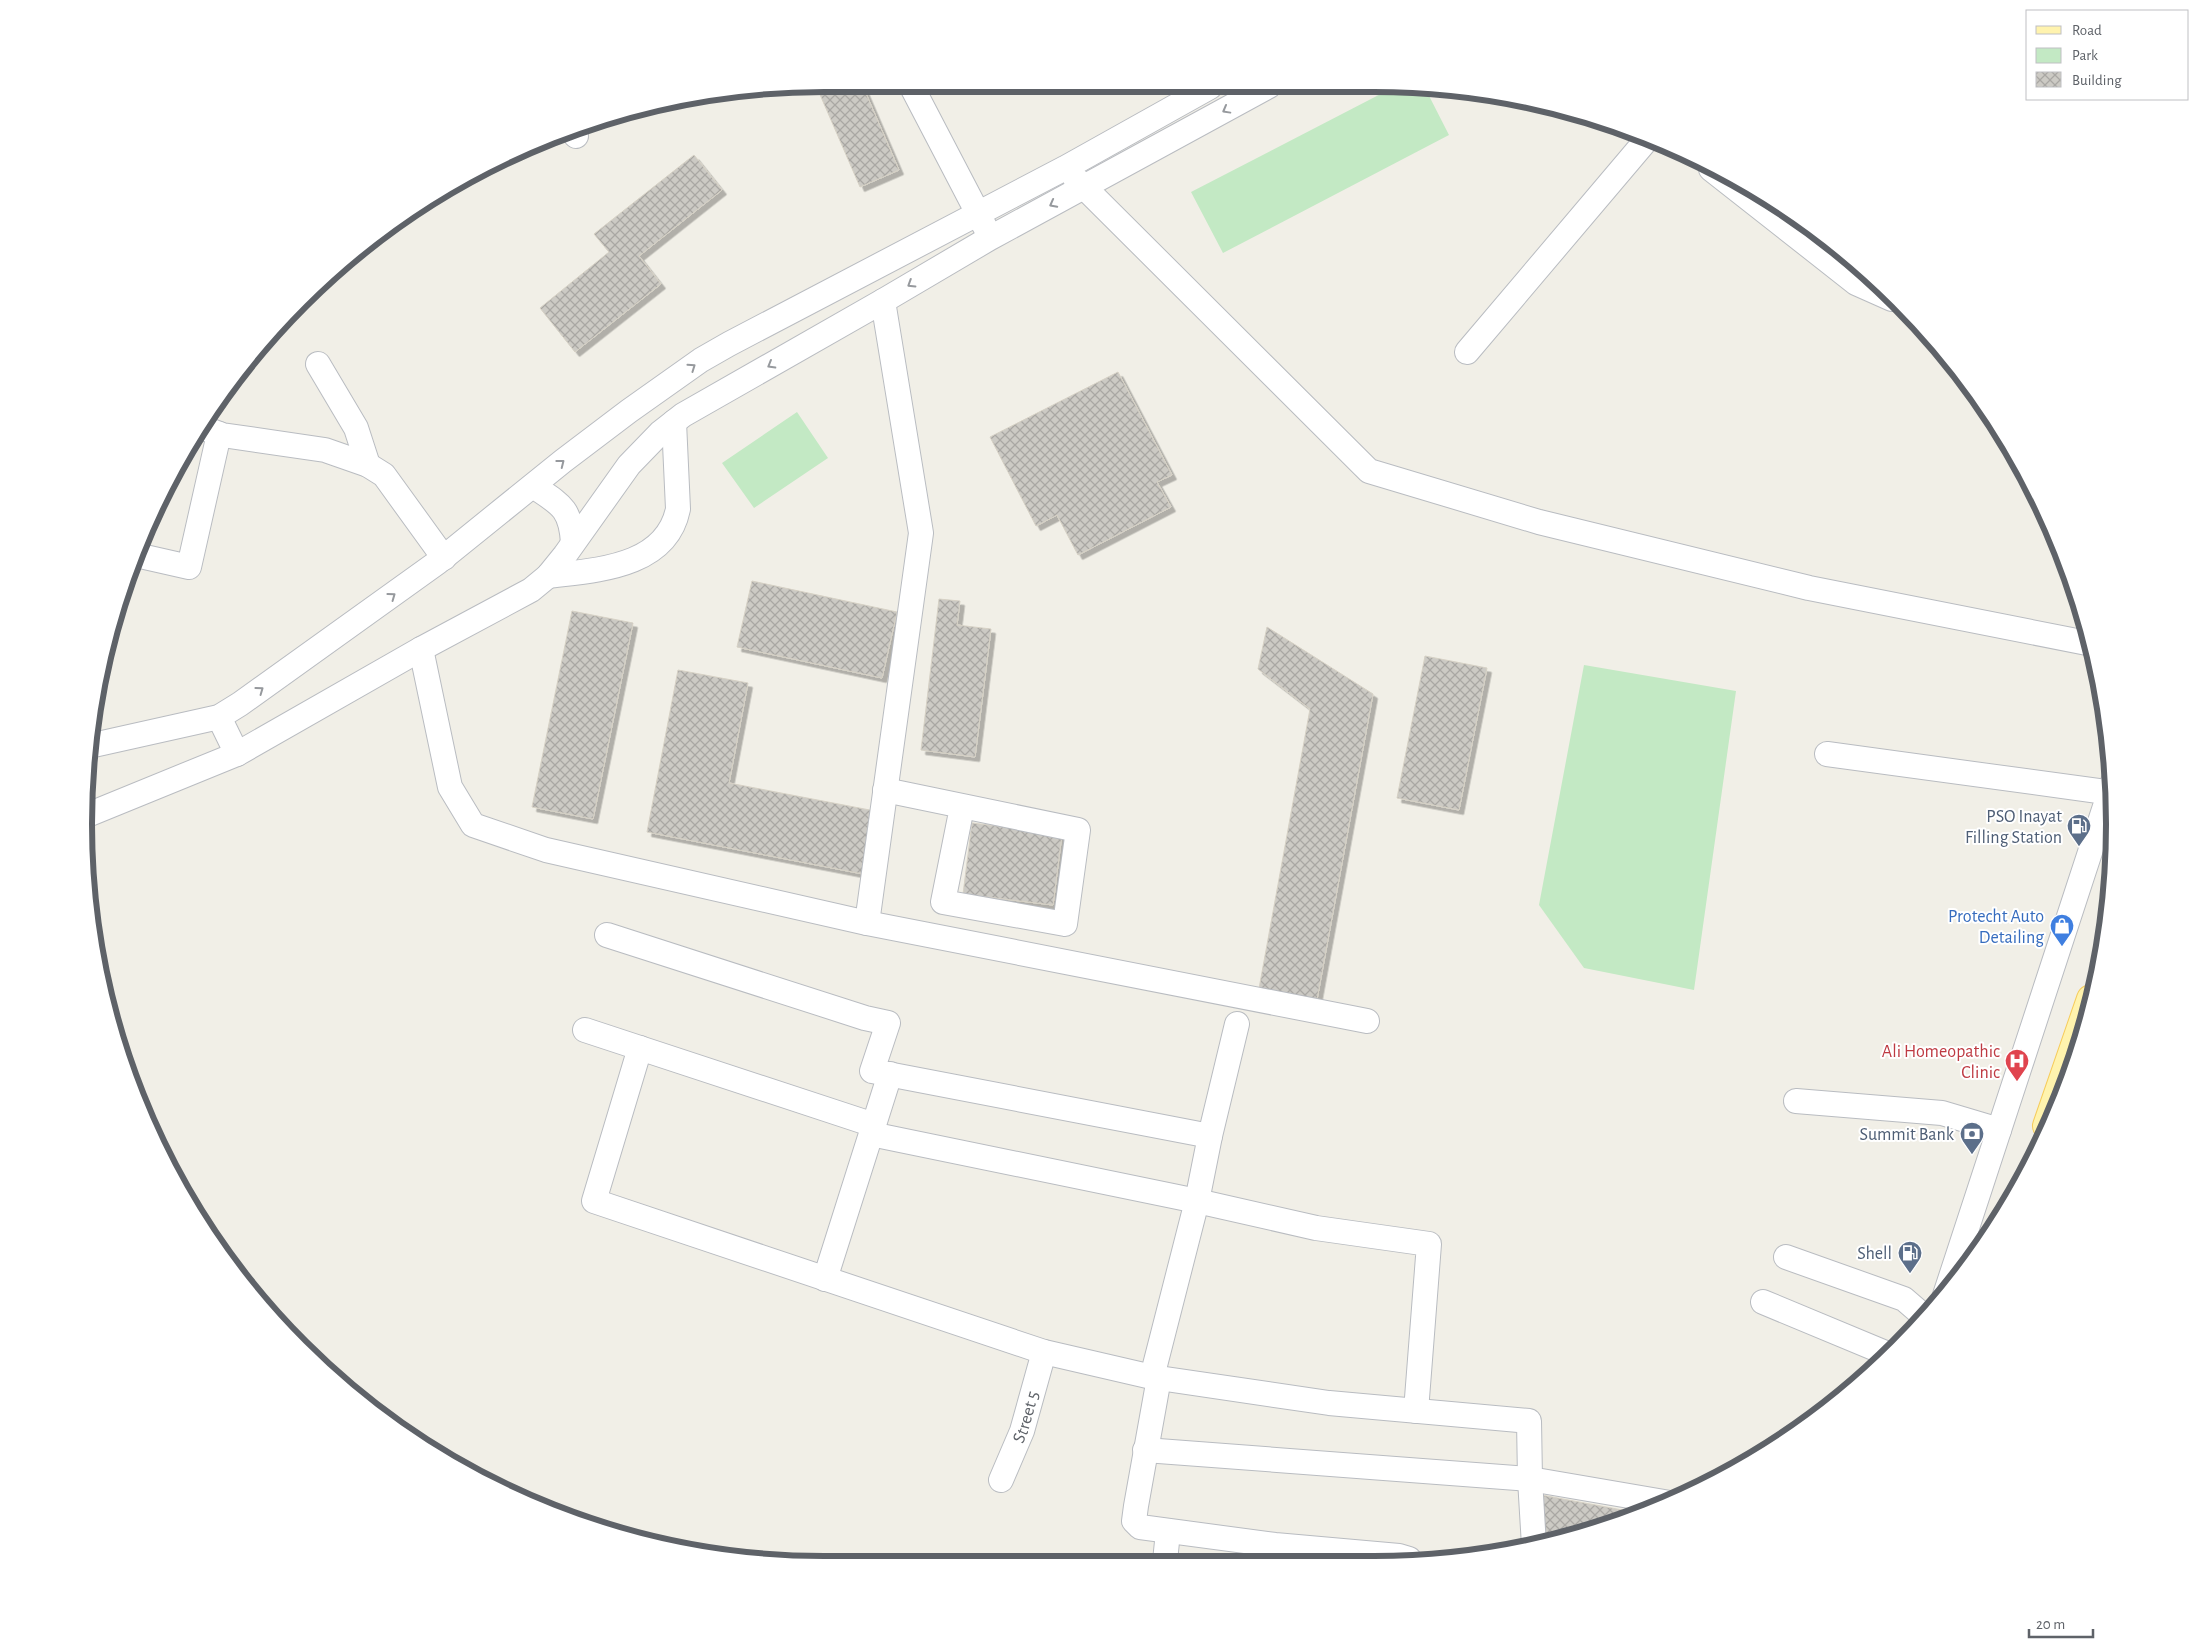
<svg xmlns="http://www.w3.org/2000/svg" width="2199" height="1649" viewBox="0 0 2199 1649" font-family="'Alegreya Sans',sans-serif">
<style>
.green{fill:#c3e9c4}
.building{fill:url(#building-cross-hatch);stroke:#d6d1c5;filter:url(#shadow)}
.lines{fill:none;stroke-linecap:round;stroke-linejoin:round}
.minor-casing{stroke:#b9bcc1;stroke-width:26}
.major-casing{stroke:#f6cc5b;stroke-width:30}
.minor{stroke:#fff;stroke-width:24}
.major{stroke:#fff3ae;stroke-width:28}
.oneway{stroke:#96999d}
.labels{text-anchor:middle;stroke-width:4;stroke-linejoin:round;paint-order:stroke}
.service-label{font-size:18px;fill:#4e5e75;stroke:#fff;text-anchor:end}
.shop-label{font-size:18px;fill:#366cbe;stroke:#fff;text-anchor:end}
.health-label{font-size:18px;fill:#be3a42;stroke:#fff;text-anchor:end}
.street-label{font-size:18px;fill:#5e6268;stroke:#fff}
.rim{fill:none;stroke:#5e6268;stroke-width:6}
</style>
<defs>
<pattern id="building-cross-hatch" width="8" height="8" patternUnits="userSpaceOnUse" patternTransform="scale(1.25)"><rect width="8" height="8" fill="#cccac4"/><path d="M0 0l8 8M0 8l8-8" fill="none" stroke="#a9a7a3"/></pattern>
<filter id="shadow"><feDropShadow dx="4.5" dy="4.5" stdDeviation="0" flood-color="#0004"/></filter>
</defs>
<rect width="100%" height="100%" fill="#f1efe7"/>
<path class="green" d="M1398 85 1424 86 1449 135 1223 253 1191 192Z
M797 412 828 458 754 508 722 463Z
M1584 665 1736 691 1694 990 1584 968 1539 905Z"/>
<path class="building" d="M864 89 899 170 860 187 818 90Z
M694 155 722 190 639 256 661 284 575 352 540 308 609 252 594 234Z
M1118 372 1172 475 1157 482 1171 507 1078 555 1057 515 1036 526 990 437Z
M752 581 897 612 882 678 737 647Z
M939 599 960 601 957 625 991 629 975 757 921 750Z
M572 611 633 623 593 819 532 807Z
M1267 627 1373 694 1314 1016 1256 1005 1310 709 1258 669Z
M1425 656 1487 668 1459 810 1397 798Z
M678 670 748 683 729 783 875 811 863 874 647 832Z
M972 823 1062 834 1053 905 963 894Z
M1536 1494 1644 1514 1566 1540 1540 1545Z"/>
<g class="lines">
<defs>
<g id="minor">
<path d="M913 89 985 227"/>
<path d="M574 129 576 136"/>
<path d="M1711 169 1856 283 1892 299"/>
<path d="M1075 178 1369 471 1539 522 1809 588 2092 644"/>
<path d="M1467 352 1649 137"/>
<path d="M318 364 356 428 368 465"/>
<path d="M201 427 222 435 325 450 368 465 384 475 444 558"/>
<path d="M533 486C560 504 571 508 573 543"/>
<path d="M136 555 189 567 219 434"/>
<path d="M548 576C595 570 666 568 678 509L674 422"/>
<path d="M421 649 450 787 473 825 546 850 867 923 1367 1021"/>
<path d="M219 717 237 754"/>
<path d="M89 746 219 717 240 704 438 562 563 461 629 411 701 360 729 344 1065 168 1210 87"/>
<path d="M1827 754 2113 793"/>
<path d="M885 790 1078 830 1065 924 943 902 962 807"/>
<path d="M85 816 237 754 421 649 531 590 548 576 565 555 629 465 660 433 683 415 883 301 990 238 1269 86"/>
<path d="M867 923 921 533 883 301"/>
<path d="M607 935 865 1018 888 1023 872 1071 1210 1136"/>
<path d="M585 1030 874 1125"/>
<path d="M640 1048 594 1201 1044 1352 1152 1377 1329 1403 1529 1421 1530 1479 1534 1546"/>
<path d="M1796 1101 1942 1113 1999 1130"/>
<path d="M871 1134 1197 1201 1316 1228 1429 1244 1416 1411"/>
<path d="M1786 1257 1904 1299 1926 1318"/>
<path d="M825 1279 890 1074"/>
<path d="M1945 1295 2114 779"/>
<path d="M1763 1302 1888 1354"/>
<path d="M1152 1377 1197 1201 1210 1136 1237 1024"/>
<path d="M1159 1378 1136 1506 1134 1521 1140 1527 1275 1545 1399 1556 1409 1559"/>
<path d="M1145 1450 1530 1479 1670 1503"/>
<path id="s1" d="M1001 1480 1022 1431 1044 1352"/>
<path d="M1165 1561 1168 1532"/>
</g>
<path id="major" d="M2047 1126 2091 999"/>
</defs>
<use href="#minor" class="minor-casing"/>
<use href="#major" class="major-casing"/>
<use href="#minor" class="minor"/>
<use href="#major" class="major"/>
</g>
<defs><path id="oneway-chevron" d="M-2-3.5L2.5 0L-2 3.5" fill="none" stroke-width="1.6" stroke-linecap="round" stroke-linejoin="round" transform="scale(1.25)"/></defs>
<g class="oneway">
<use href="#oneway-chevron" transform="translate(1226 110) rotate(151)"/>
<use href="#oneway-chevron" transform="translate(1053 204) rotate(152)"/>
<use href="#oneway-chevron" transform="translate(911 284) rotate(148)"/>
<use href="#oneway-chevron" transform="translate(771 365) rotate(150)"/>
<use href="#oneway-chevron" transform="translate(692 367) rotate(-35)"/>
<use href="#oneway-chevron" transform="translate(561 463) rotate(-38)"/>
<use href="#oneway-chevron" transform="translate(392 596) rotate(-36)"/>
<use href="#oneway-chevron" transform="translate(260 690) rotate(-36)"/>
</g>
<defs>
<symbol id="fuel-pin" viewBox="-11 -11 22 30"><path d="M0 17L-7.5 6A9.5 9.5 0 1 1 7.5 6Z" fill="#5c6f8a" stroke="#fff"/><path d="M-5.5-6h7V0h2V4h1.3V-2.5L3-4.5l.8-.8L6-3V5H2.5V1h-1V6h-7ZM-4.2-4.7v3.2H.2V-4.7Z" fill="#fff"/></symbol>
<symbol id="shop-pin" viewBox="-11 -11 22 30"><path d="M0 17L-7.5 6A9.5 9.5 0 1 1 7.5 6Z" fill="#3f7fe0" stroke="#fff"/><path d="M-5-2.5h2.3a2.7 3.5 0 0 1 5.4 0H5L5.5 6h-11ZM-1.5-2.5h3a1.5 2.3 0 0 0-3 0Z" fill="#fff"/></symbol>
<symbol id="hospital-pin" viewBox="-11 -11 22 30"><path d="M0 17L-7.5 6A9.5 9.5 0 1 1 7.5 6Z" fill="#e0444e" stroke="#fff"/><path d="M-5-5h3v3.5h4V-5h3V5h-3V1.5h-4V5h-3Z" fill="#fff"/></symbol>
<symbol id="bank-pin" viewBox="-11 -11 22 30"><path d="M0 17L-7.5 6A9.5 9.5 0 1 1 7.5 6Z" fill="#5c6f8a" stroke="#fff"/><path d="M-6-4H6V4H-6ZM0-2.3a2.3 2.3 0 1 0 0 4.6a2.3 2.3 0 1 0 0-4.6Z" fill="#fff"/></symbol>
</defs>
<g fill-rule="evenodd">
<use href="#fuel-pin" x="2065" y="812" width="28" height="38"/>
<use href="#shop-pin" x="2048" y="912" width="28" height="38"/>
<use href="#hospital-pin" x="2003" y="1047" width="28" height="38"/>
<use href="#bank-pin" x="1958" y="1120" width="28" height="38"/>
<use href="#fuel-pin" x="1896" y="1239" width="28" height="38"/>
</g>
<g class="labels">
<g class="service-label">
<text x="2062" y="822">PSO Inayat<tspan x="2062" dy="21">Filling Station</tspan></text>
<text x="1954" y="1140">Summit Bank</text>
<text x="1892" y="1259">Shell</text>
</g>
<g class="shop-label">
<text x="2044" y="922">Protecht Auto<tspan x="2044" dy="21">Detailing</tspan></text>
</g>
<g class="health-label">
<text x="2000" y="1057">Ali Homeopathic<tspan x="2000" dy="21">Clinic</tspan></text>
</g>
<g class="street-label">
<text dy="6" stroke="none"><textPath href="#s1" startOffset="68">Street 5</textPath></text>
</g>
</g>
<path d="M0 0H2199V1649H0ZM824 92H1374A732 732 0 0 1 2106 824V824A732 732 0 0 1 1374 1556H824A732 732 0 0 1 92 824V824A732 732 0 0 1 824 92Z" fill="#fff" fill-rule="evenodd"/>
<path class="rim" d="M824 92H1374A732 732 0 0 1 2106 824V824A732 732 0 0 1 1374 1556H824A732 732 0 0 1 92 824V824A732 732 0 0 1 824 92Z"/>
<rect x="2026" y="10" width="162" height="90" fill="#ffffff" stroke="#bfc0c3"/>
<rect x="2036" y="26" width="25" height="8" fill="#fff3ae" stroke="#bfc0c3"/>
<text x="2072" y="35" font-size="15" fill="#5e6268">Road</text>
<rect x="2036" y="48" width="25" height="15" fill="#c3e9c4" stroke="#bfc0c3"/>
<text x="2072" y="60" font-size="15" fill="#5e6268">Park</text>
<rect x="2036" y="72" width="25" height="15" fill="url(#building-cross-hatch)" stroke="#bfc0c3"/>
<text x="2072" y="85" font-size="15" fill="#5e6268">Building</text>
<path d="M2029 1629v8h64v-8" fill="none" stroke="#5e6268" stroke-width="2.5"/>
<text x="2036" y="1629" font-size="15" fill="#5e6268" stroke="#ffffff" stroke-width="4" paint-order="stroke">20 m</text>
</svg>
